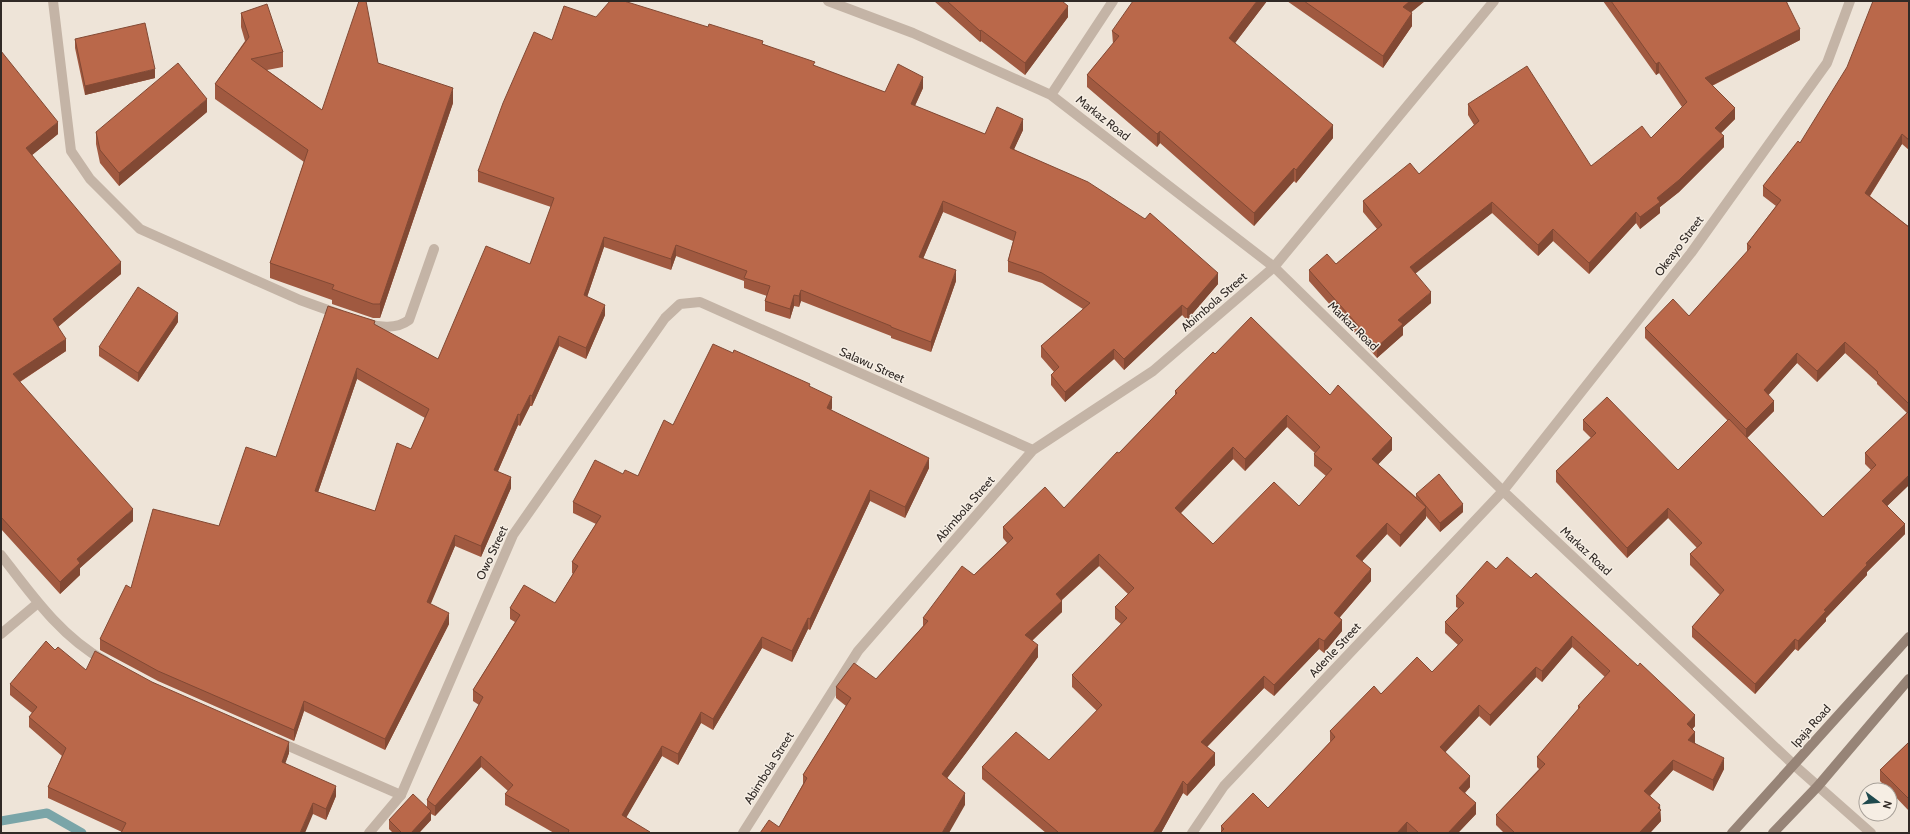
<svg xmlns="http://www.w3.org/2000/svg" width="1910" height="834" viewBox="0 0 1910 834" font-family="Cabin,sans-serif">
<style>
.lines{fill:none;stroke-linecap:round;stroke-linejoin:round}
.stream{stroke:#7aa5a8;stroke-width:9}
.lane{stroke:#c4b4a6;stroke-width:10}
.street{stroke:#c4b4a6;stroke-width:10}
.secondary{stroke:#978477;stroke-width:10}
.wall{fill:#a05940;fill-rule:evenodd}
.shaded-wall{fill:#824934}
.building{fill:#ba684a;stroke:#824934;fill-rule:evenodd}
.labels{text-anchor:middle;stroke-width:3;stroke-linejoin:round;paint-order:stroke}
.street-label{font-size:12px;fill:#312a26;stroke:#f6eee4}
</style>
<rect width="100%" height="100%" fill="#eee4d8"/>
<g class="lines">
<path class="stream" d="M1 821 47 813 82 833"/>
<path class="lane" d="M53 1 71 151 90 179 140 229 300 300 339 314
M366 323C379 328 397 329 409 320L434 249
M1 555C31 594 61 637 105 661
M1 634 38 603
M277 741 401 795"/>
<path class="street" d="M828 1 913 33 1051 95 1274 267 1503 491 1794 765 1871 833
M1051 95 1113 1
M369 833 401 795 513 535 665 318 680 304 700 302 1033 450
M743 833 858 651 1033 450 1153 371 1274 267 1494 1
M1192 833 1224 786 1503 491 1691 253 1827 63 1850 1"/>
<path class="secondary" d="M1732 833 1909 637
M1773 833 1818 786 1909 679"/>
</g>
<path class="wall" d="M934 1H1062L1068 17 1025 75 981 41 980 42Z
M1267 1 1235 43 1333 138 1296 183 1294 181 1254 226 1160 143 1157 147 1087 87V75L1113 44 1112 31Z
M1287 1H1425L1411 12 1412 26 1383 68Z
M1603 1H1788L1787 2 1800 40 1712 86 1735 119 1721 133 1724 147 1679 192 1660 207V213L1640 229 1636 223 1589 274 1553 241 1538 256 1492 213 1415 273 1431 303 1403 327V335L1377 358 1309 281V270L1336 264 1377 229 1363 212V201L1419 174 1474 125 1468 115V104L1591 166 1651 138 1682 107 1659 73 1656 75Z
M1909 1V150L1902 144 1870 196 1909 227V485L1887 506 1905 534 1867 572V575L1826 618V621L1798 651 1795 649 1755 694 1692 637V627L1720 595 1690 565V554L1697 548 1668 518 1627 558 1556 482V471L1591 438 1583 430V420L1678 470 1728 421 1645 338V328L1689 316 1747 252V244L1776 206 1763 196V186L1800 143ZM1845 353 1877 382V384L1907 413 1865 453V464L1871 470 1823 517 1747 438 1774 411 1768 395 1797 363 1817 382Z
M241 13 283 52V67L267 70 322 110 378 63 453 103 380 318H373L332 304V300L270 278V263L304 162 215 99V84L245 41 241 27Z
M596 17 763 44 815 66 885 92 923 88 915 106 985 134 1023 130 1014 149 1218 284 1187 320 1182 315 1124 370 1114 359 1065 402 1051 385V375L1054 372 1041 357V346L1083 309 1042 283 1008 272V261L1013 241 943 212 923 259 956 281 931 352 891 338V336L801 301 799 307 794 306 790 319 765 311V301L767 296 744 288V281L676 256 671 270 604 247 587 297 605 315 586 359 559 346 532 406H530L520 426 518 425 498 471 511 488 481 557 455 546 430 604 449 624 385 750 304 711 294 741 158 681 100 650V639L131 588 219 526 276 457 375 325 438 359 530 264 551 207 478 182V171L552 40ZM357 379 425 418 411 449 375 511 318 492Z
M75 39 155 78 85 95 75 48Z
M1 51 58 134 32 155 121 274 58 327 66 351 20 382 133 521 80 568V575L60 594 1 529Z
M207 112 119 186 100 163 96 144V132Z
M178 322 138 382 99 356V347Z
M733 353 810 387 832 408 831 410 929 468 905 518 870 501 810 630 808 629 792 662 762 648 713 730 701 723 678 765 662 756 626 817 650 833H554L505 805V794L508 791 481 767 435 816 431 814V820L419 833H393L389 829V820L427 807V800L479 705 473 701V690L515 622 510 619V608L555 603 573 574 572 573V562L596 524 573 513V502L623 474 638 476 673 425Z
M1215 354 1330 395 1392 450 1378 464 1416 497V494L1463 512 1440 532 1426 516V518L1400 547 1387 534 1362 561 1371 581 1340 617 1342 631 1324 653 1319 649 1274 696 1264 688 1207 747 1215 765 1187 796 1183 793 1161 833H1046L982 779V767L1049 760 1097 711 1072 687V675L1121 624 1115 619V607L1128 594 1099 566 1062 600V612L1032 641 1038 657 947 778 965 805 779 827 803 784V775L846 706 836 698V687L876 679 923 626V618L974 575 1007 543 1003 538V527L1064 508 1119 453 1175 395V391ZM1287 427 1315 453 1314 454V466L1326 476 1299 506 1213 544 1181 513 1233 459 1245 471Z
M1496 569 1695 726 1692 729 1695 743 1724 769 1713 791 1673 770 1650 796 1660 810 1661 821 1650 833H1504L1496 825V815L1539 769 1537 767V757L1578 710V706L1605 677 1572 647 1542 682 1536 677 1490 726 1479 716 1445 752 1470 787 1465 793 1476 814 1458 833H1220L1221 832V826L1268 808 1330 742V731L1381 694 1432 672 1458 645 1445 633V622L1458 608 1456 607V596Z
M55 650 86 670 152 682 289 753 285 763 336 796 326 820 313 814 122 832 48 798V787L62 756 29 727V717L32 713 10 695V684Z
M1909 742V811L1890 791V790H1889L1880 781V770Z"/>
<path class="shaded-wall" d="M1257 1H1267L1229 51V38Z
M1410 1H1425L1403 19V7Z
M1068 6V17L1025 75V63Z
M1412 13V26L1383 68V56Z
M1800 29V40L1705 89V78Z
M981 30V41L980 42V31Z
M1659 62V73L1656 75V64Z
M155 69V78L85 95V86Z
M923 77V88L911 114V104Z
M453 88V103L380 318V304Z
M207 99V112L119 186V173Z
M1735 108V119L1715 139V128Z
M1023 119V130L1010 158V148Z
M58 122V134L26 160V148Z
M1333 125V138L1296 183V170Z
M1160 131V143L1157 147V134Z
M1902 134V144L1865 203V193Z
M1724 136V147L1679 192 1660 207V213L1640 229V217L1657 198Z
M1294 168V181L1254 226V213Z
M943 201V212L919 268V257Z
M1492 202V213L1410 278V267Z
M1636 212V223L1589 274V263Z
M1553 229V241L1538 256V245Z
M604 237V247L584 306V295Z
M676 245V256L671 270V259Z
M121 262V274L53 331V319Z
M956 270V281L931 352V342Z
M1218 273V284L1187 320V309Z
M801 290V301L799 307V296Z
M1431 292V303L1403 327V335L1377 358V347L1398 320Z
M794 295V306L790 319V309Z
M605 305V315L586 359V348Z
M1182 305V315L1124 370V359Z
M178 313V322L138 382V373Z
M559 336V346L532 406V396Z
M66 339V351L13 386V374Z
M1845 342V353L1817 382V371Z
M1114 349V359L1065 402V392Z
M1797 353V363L1764 400V390Z
M357 368V379L315 501V491Z
M530 395V406L520 426V415Z
M832 397V408L827 419V408Z
M1774 401V411L1746 439V429Z
M518 414V425L494 480V470Z
M1287 415V427L1245 471V459Z
M1392 438V450L1372 471V459Z
M1233 447V459L1175 519V508Z
M929 458V468L905 518V507Z
M1909 475V485L1882 511V501Z
M511 477V488L481 557V546Z
M870 490V501L810 630V619Z
M1463 504V512L1440 532V523Z
M1426 507V518L1400 547V535Z
M1668 508V518L1627 558V548Z
M133 509V521L80 568V575L60 594V582L77 559Z
M1387 523V534L1356 568V556Z
M1905 524V534L1867 572V575L1826 618V621L1798 651V641L1824 610 1866 563Z
M455 535V546L427 613V602Z
M1099 554V566L1056 605V594Z
M1371 569V581L1334 624V613Z
M1062 601V612L1025 647V635Z
M449 613V624L385 750V739Z
M808 618V629L792 662V651Z
M1342 620V631L1324 653V641Z
M1572 636V647L1542 682V671Z
M762 637V648L713 730V719Z
M1319 638V649L1274 696V685Z
M1795 639V649L1755 694V684Z
M1038 645V657L942 785V774Z
M1536 667V677L1490 726V715Z
M1264 676V688L1201 753V742Z
M304 701V711L294 741V730Z
M1479 705V716L1440 758V747Z
M701 712V723L678 765V754Z
M1695 715V726L1687 735V724Z
M1695 732V743L1688 750V740Z
M289 742V753L282 773V762Z
M662 746V756L622 825V815Z
M1215 753V765L1187 796V785Z
M481 756V767L435 816V806Z
M1724 758V769L1713 791V780Z
M1673 760V770L1644 802V791Z
M1470 776V787L1459 799V788Z
M1183 781V793L1161 833H1153Z
M336 786V796L326 820V809Z
M965 793V805L949 833H942Z
M313 803V814L305 833H300Z
M1476 803V814L1458 833H1448Z
M1660 805 1661 821 1650 833H1639Z
M431 811V820L419 833H411Z
M1407 822V833H1397Z"/>
<path class="building" d="M359 1H366L378 63 453 88 380 304H373L332 289 334 285 270 263 308 150 215 84 249 37 241 13 267 4 283 52 251 59 322 110Z
M610 1H624L708 27 709 24 763 41 762 44 815 62 813 65 885 92 898 64 923 77 911 104 985 134 997 107 1023 119 1010 148 1088 182 1145 219 1150 213 1218 273 1187 309 1182 305 1124 359 1114 349 1065 392 1051 375 1059 367 1041 346 1090 303 1042 273 1008 261 1016 232 943 201 919 257 956 270 931 342 891 327V326L801 290 799 296 794 295 790 309 765 301 770 286 744 278 747 271 676 245 671 259 604 237 584 295 605 305 586 348 559 336 532 396 530 395 520 415 518 414 494 470 511 477 481 546 455 535 427 602 449 613 385 739 304 701 294 730 158 671 100 639 126 585 131 588 153 509 219 526 246 447 276 457 328 306 375 321 374 324 438 359 486 246 530 264 554 198 478 171 503 103 534 32 552 40 564 6 596 17ZM357 368 429 409 411 449 397 443 375 511 315 491Z
M947 1H1062L1068 6 1025 63 981 30 980 31Z
M1133 1H1257L1229 38 1333 125 1296 170 1294 168 1254 213 1160 131 1157 134 1087 75 1119 36 1112 31Z
M1304 1H1410L1403 7 1412 13 1383 56Z
M1611 1H1786L1800 29 1705 78 1735 108 1715 128 1724 136 1679 180 1657 198 1660 202 1640 217 1636 212 1589 263 1553 229 1538 245 1492 202 1410 267 1431 292 1398 320 1403 324 1377 347 1309 270 1327 254 1336 264 1382 225 1363 201 1410 163 1419 174 1479 121 1468 104 1527 66 1591 166 1642 126 1651 138 1687 102 1659 62 1656 64Z
M1873 1H1909V140L1902 134 1865 193 1909 227V404L1877 373 1878 372 1845 342 1817 371 1797 353 1764 390 1774 401 1746 429 1645 328 1673 299 1689 316 1751 247 1747 244 1781 200 1763 186 1798 141 1800 143 1847 67Z
M145 23 155 69 85 86 75 39Z
M1 51 58 122 26 148 121 262 53 319 66 339 13 374 133 509 77 559 80 563 60 582 1 517Z
M178 63 207 99 119 173 100 150 96 132Z
M138 287 178 313 138 373 99 347Z
M1251 317 1330 395 1338 385 1392 438 1372 459 1426 507 1400 535 1387 523 1356 556 1371 569 1334 613 1342 620 1324 641 1319 638 1274 685 1264 676 1201 742 1215 753 1187 785 1183 781 1159 824 1153 833H1057L1058 832 982 767 1016 732 1049 760 1102 705 1072 675 1127 618 1115 607 1134 588 1099 554 1056 594 1062 601 1025 635 1038 645 942 774 965 793 942 833H760L769 820 779 827 807 778 803 775 851 698 836 687 854 663 876 679 928 621 923 618 962 566 974 575 1013 538 1003 527 1045 487 1064 508 1117 452 1119 453 1177 393 1175 391 1213 352 1215 354ZM1287 415 1320 447 1314 454 1332 469 1299 506 1274 482 1213 544 1175 508 1233 447 1245 459Z
M713 344 733 353 734 350 810 384 809 386 832 397 827 408 929 458 905 507 870 490 810 619 808 618 792 651 762 637 713 719 701 712 678 754 662 746 622 815 650 832 649 833H568L569 830 505 794 513 785 481 756 435 806 427 800 483 697 473 690 520 615 510 608 524 585 555 603 578 566 572 562 601 516 573 502 595 460 623 474 625 470 638 476 664 420 673 425Z
M1607 397 1678 470 1729 419 1823 517 1876 465 1865 453 1909 411V475L1882 501 1905 524 1866 563 1867 565 1824 610 1826 611 1798 641 1795 639 1755 684 1692 627 1724 590 1690 554 1702 543 1668 508 1627 548 1556 471 1596 433 1583 420Z
M1439 474 1463 504 1440 523 1416 494Z
M1507 557 1531 578 1536 573 1638 666 1640 663 1695 715 1687 724 1695 732 1688 740 1724 758 1713 780 1673 760 1644 791 1660 805 1658 808 1661 810 1639 833H1515L1496 815 1545 764 1537 757 1580 707 1578 706 1610 671 1572 636 1542 671 1536 667 1490 715 1479 705 1440 747 1470 776 1459 788 1476 803 1448 833H1419L1407 822 1397 833H1220L1224 829 1221 826 1253 793 1268 808 1335 737 1330 731 1374 686 1381 694 1417 657 1432 672 1463 640 1445 622 1464 603 1456 596 1487 561 1496 569Z
M46 641 55 650 58 647 86 670 95 651 152 682 289 742 282 762 336 786 326 809 313 803 300 833H121L126 823 48 787 66 748 29 717 37 707 10 684Z
M1909 742V799L1880 770Z
M413 794 431 811 411 833H402L389 820Z"/>
<g class="labels">
<g class="street-label">
<text transform="translate(1103 118) rotate(38)" y="4">Markaz Road</text>
<text transform="translate(1679 246) rotate(-53)" y="4">Okeayo Street</text>
<text transform="translate(1214 302) rotate(-41)" y="4">Abimbola Street</text>
<text transform="translate(1353 326) rotate(44)" y="4">Markaz Road</text>
<text transform="translate(872 365) rotate(24)" y="4">Salawu Street</text>
<text transform="translate(965 509) rotate(-49)" y="4">Abimbola Street</text>
<text transform="translate(1586 551) rotate(43)" y="4">Markaz Road</text>
<text transform="translate(492 553) rotate(-65)" y="4">Owo Street</text>
<text transform="translate(1335 650) rotate(-47)" y="4">Adenle Street</text>
<text transform="translate(1811 726) rotate(-48)" y="4">Ipaja Road</text>
<text transform="translate(769 768) rotate(-58)" y="4">Abimbola Street</text>
</g>
</g>
<rect width="1910" height="834" fill="none" stroke="#312a26" stroke-width="4"/>
<g transform="translate(1878 802) rotate(106)"><circle r="19" fill="#f6eee4" stroke="#a7a098"/>
<path d="M0-3L7 15L0 10L-7 15Z" fill="#204a4e"/>
<text y="-6" font-size="11" font-weight="bold" text-anchor="middle" fill="#312a26">N</text>
</g>
</svg>
